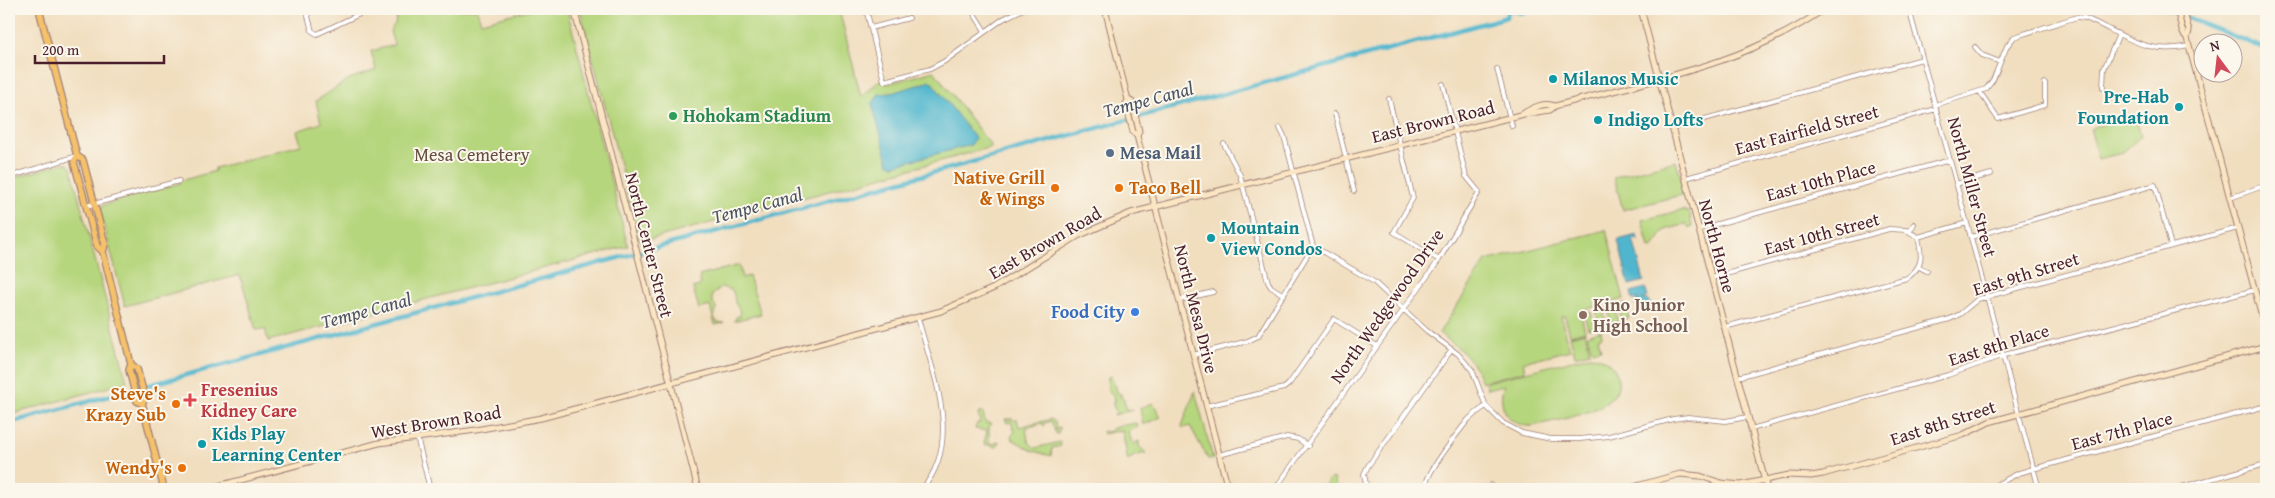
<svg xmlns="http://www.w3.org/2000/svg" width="2275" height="498" viewBox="0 0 2275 498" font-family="'Gentium Book Plus',serif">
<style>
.green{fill:#b6d67d;stroke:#807a54}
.water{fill:#4fb6cd;stroke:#4c6a7c}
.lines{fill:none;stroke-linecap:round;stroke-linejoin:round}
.canal{stroke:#4fb6cd;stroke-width:4.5}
.street-casing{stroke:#9e7e75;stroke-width:5.5}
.secondary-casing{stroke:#9e7e75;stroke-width:7}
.primary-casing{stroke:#9e7e75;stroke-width:8}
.street{stroke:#fff;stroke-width:4}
.secondary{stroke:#fbe6c4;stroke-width:5}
.primary{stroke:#f5c16b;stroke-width:5.5}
.culture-dot{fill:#0f9aa8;stroke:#fbf7ec;stroke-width:2}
.leisure-dot{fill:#2e9e5b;stroke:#fbf7ec;stroke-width:2}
.service-dot{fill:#5c6f8a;stroke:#fbf7ec;stroke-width:2}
.food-dot{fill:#e8710a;stroke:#fbf7ec;stroke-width:2}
.shop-dot{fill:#3f7fe0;stroke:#fbf7ec;stroke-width:2}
.education-dot{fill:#8d6e63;stroke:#fbf7ec;stroke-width:2}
.health-dot{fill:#e0444e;stroke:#fbf7ec;stroke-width:2}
.labels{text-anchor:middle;stroke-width:4;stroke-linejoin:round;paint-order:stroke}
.culture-label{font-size:18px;font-weight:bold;fill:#0d838f;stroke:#fbf7ec;text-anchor:start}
.leisure-label{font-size:18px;font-weight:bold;fill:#27864d;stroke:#fbf7ec;text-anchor:start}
.street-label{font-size:18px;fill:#4a1f2b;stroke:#fbf7ec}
.service-label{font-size:18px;font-weight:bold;fill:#4e5e75;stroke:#fbf7ec;text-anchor:start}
.park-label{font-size:18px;fill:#654d40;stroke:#fbf7ec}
.food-label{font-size:18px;font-weight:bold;fill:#c56008;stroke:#fbf7ec;text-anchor:end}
.education-label{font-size:18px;font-weight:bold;fill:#785e54;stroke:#fbf7ec;text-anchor:start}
.shop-label{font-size:18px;font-weight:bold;fill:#366cbe;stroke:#fbf7ec;text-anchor:end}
.health-label{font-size:18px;font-weight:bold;fill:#be3a42;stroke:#fbf7ec;text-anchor:start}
.water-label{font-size:19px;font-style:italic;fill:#4c5464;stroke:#fbf7ec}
</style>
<rect width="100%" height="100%" fill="#fbf7ec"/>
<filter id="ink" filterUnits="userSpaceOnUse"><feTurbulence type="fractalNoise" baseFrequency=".02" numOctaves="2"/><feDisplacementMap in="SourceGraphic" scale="10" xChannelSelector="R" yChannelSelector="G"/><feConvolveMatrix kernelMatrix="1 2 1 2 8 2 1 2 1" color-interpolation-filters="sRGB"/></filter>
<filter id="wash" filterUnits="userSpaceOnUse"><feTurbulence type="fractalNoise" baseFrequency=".0096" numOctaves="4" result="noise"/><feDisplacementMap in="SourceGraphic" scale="20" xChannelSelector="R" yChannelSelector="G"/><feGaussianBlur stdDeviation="1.12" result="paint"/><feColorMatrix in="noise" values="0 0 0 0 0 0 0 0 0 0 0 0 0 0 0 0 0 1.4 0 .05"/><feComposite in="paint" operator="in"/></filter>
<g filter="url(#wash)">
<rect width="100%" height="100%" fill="#f1debf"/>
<path class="green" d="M407 9H477L481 22 532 9H567L628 246 268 341 265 329 256 330 240 275 125 306 100 211 103 205 180 183V181L215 171V168L301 145 297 131 321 123 316 101 349 79 376 70 371 51 394 45 390 31 395 24 397 14Z
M580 9H839L861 97 879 81 887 84 934 71 992 147 640 242Z
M2135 115 2141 136 2122 153 2098 159 2091 131 2093 127Z
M1676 161 1685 194 1623 210 1614 177Z
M64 163 68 164 71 167 127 382 9 415V179Z
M1683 210 1690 213 1692 226 1689 228 1687 224 1665 230 1653 247 1649 248 1642 220Z
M1606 230 1624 299 1580 311 1585 331 1570 335 1565 316H1561L1570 350 1523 362 1525 371 1482 382C1473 358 1458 347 1439 333L1486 261Z
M739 265 742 278 749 276 761 314 734 321 737 316 740 317C741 309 737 308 735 302 734 297 735 295 732 290L721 287 712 295V301L716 307 714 317 717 322 724 323 715 325 710 306 699 309 693 288 701 285 699 276Z
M1625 303 1629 318 1622 320 1618 305Z
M1614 306 1618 321 1611 323 1607 308Z
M1603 309 1606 324 1600 326 1596 311Z
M1591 312 1595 327 1588 329 1584 314Z
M1601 330 1602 336 1598 338 1601 349 1592 351 1587 335Z
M1585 332 1590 352 1575 356 1570 336Z
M1589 356C1600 356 1609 360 1615 370 1635 411 1558 419 1533 426 1509 428 1496 406 1504 385L1487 389 1486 382Z
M1111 376 1116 387 1117 392 1122 395 1120 396 1124 399 1126 410 1132 409V410L1114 415 1116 412 1113 405 1114 397 1108 390V377Z
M1195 391 1213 459H1208L1190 426 1183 428 1182 426Z
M1153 403 1161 417 1143 425 1140 408Z
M983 412 985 422 991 424 989 427V442L993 444 999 441 997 447 984 444 987 431 975 429 977 423H980L978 414Z
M1005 419H1013L1015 421 1017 419 1019 427 1051 419 1055 422 1056 429 1060 428 1058 434H1056L1051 421 1045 423 1044 426 1042 423 1026 428 1028 441 1035 448 1060 442 1061 446 1052 448 1051 456 1031 450 1012 439 1011 436 1015 432 1011 422 1007 423Z
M1136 423 1138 426 1128 432 1133 444 1139 441V446L1146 453 1134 456 1128 461 1122 430 1103 434 1102 431 1108 432C1111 427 1129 424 1136 423Z
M1334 478 1337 489H1322L1330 479Z"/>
<path class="water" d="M931 81 975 138 971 145 894 165 889 164 872 104 879 94 891 93Z
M1637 235 1638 241 1635 238 1633 239 1644 281 1629 285 1618 240Z
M1645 288 1648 297 1642 300H1648L1650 303 1647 309 1644 310 1640 305H1636L1635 302 1639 299 1633 300 1631 292Z"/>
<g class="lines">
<path class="canal" d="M1509 9 1520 13 1540 9
M2166 9 2266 49
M9 423 1500 19 1506 17 1509 9"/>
</g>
</g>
<g filter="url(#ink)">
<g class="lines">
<defs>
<path id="street" d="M306 9 312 31 317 34 364 12 363 9
M866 9 884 81 930 69 945 61 1003 19 1023 9
M971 9 985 31
M1909 9 2039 489
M871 28 909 18
M1975 47 1982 55 2000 62
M1497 69 1512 126
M2103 88 2104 69 2119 34
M1980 92 1998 119 2045 105V83
M1389 99 1413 198 1394 232 1439 260
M1935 105 1986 89 1993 80 2007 46 2014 37 2077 17 2085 18C2124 34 2145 56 2189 46
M1335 114 1354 191
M1280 128 1284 136 1313 246 1374 282 1427 331 1458 354 1472 370 1486 406 1503 423 1522 433 1551 439H1580L1609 436 1673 419 1688 417 1725 421 1748 417
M1672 128 1922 59
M1224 144 1240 175 1268 282 1271 287 1284 295
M9 177 77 156
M1686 178 1936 109
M1956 184 1991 174
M2230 198 2266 185
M86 206 179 181
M1699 229 1950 160
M1910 231 1914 224
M1971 237 2155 185 2171 246
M1919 267 1927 271
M1712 278 1889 229 1906 230 1918 237 1967 223
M1180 300 1213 292
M918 318C932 372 964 441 922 489
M1725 327 1907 278C1924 266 1922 255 1918 237
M1193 355 1248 341 1258 336 1313 246
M1738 377 1950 319 1960 314 1978 299 2238 228
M1206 406 1284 388 1289 384 1334 319 1377 346
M1751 429 1948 375 2004 355 2255 290
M417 437 430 489
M1219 455 1287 437 1298 439 1308 446
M1491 485 1492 489
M1275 489 1439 260 1479 192 1466 176 1443 84
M1367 489 1364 474 1368 466 1452 349
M1425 489C1423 477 1459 431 1468 420 1473 415 1480 410 1486 406
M1988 489 2019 473 2033 469 2266 406
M2174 489 2266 464"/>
<path id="secondary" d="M574 9 698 489
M1105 9 1128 100 1132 102 1139 131 1137 136
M1641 9 1767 489
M2177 9 2183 33 2187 38 2266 332
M2183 9 2189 31 2187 38
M1128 100 1126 104 1133 132 1137 136 1228 489
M1524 113C1534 107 1544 102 1555 106
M207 489 379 443 476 430 541 418 941 311 994 288 1078 236 1131 213 1524 114 1550 110 1555 106C1647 81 1745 65 1824 9
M1626 489 1680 474 1700 476 1721 483 1741 485 1789 475 1811 476 1823 474 1963 435 1989 422 2266 346"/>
<path id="primary" d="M39 9 77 156 74 162 97 246 103 252 131 364 129 370 137 401 142 403 164 489
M77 156 83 160 105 244 103 252
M131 364 137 369 145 398 142 403"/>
</defs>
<use href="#street" class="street-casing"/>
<use href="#secondary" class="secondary-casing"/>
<use href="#primary" class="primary-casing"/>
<use href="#street" class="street"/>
<use href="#secondary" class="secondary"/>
<use href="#primary" class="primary"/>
</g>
</g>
<g class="culture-dot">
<circle cx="1553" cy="79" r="5"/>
<circle cx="2179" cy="107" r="5"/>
<circle cx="1598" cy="120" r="5"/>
<circle cx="1211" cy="238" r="5"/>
<circle cx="202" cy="444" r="5"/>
</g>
<circle class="leisure-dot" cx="673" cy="116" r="5"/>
<circle class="service-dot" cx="1110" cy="153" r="5"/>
<g class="food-dot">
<circle cx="1055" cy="188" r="5"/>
<circle cx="1119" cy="188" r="5"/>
<circle cx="176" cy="404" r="5"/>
<circle cx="182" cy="468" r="5"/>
</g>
<circle class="shop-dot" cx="1135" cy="312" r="5"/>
<circle class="education-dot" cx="1583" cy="315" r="5"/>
<path class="health-dot" d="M187.5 392.5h5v5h5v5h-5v5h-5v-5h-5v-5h5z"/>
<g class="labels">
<g class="culture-label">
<text x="1563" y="85">Milanos Music</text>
<text x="2169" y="103" text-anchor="end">Pre-Hab<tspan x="2169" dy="21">Foundation</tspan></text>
<text x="1608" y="126">Indigo Lofts</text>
<text x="1221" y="234">Mountain<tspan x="1221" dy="21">View Condos</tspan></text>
<text x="212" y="440">Kids Play<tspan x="212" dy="21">Learning Center</tspan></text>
</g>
<g class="leisure-label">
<text x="683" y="122">Hohokam Stadium</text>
</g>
<g class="street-label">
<text transform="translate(1433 122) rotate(-14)" y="6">East Brown Road</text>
<text transform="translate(1807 130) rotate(-15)" y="6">East Fairfield Street</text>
<text transform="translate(1821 181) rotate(-15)" y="6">East 10th Place</text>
<text transform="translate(1972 187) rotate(75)" y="6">North Miller Street</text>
<text transform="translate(1822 234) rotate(-15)" y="6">East 10th Street</text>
<text transform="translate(1045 243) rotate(-30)" y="6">East Brown Road</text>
<text transform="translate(649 245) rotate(76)" y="6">North Center Street</text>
<text transform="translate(1717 246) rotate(75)" y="6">North Horne</text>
<text transform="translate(2026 274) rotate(-17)" y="6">East 9th Street</text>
<text transform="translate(1387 306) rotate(-55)" y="6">North Wedgewood Drive</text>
<text transform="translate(1196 309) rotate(76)" y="6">North Mesa Drive</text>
<text transform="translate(1999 345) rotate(-17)" y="6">East 8th Place</text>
<text transform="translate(436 422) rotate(-9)" y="6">West Brown Road</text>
<text transform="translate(1943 423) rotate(-18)" y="6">East 8th Street</text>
<text transform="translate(2122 431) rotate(-15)" y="6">East 7th Place</text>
</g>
<g class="service-label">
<text x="1120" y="159">Mesa Mail</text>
</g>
<g class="park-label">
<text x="472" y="161">Mesa Cemetery</text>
</g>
<g class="food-label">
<text x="1045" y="184">Native Grill<tspan x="1045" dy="21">&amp; Wings</tspan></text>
<text x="1129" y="194" text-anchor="start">Taco Bell</text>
<text x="166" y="400">Steve's<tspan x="166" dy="21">Krazy Sub</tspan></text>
<text x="172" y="474">Wendy's</text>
</g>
<g class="education-label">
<text x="1593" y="311">Kino Junior<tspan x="1593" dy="21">High School</tspan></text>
</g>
<g class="shop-label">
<text x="1125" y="318">Food City</text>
</g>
<g class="health-label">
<text x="201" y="396">Fresenius<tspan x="201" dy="21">Kidney Care</tspan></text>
</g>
<g class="water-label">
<text transform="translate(1148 99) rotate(-15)" y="7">Tempe Canal</text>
<text transform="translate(757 205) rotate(-15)" y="7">Tempe Canal</text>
<text transform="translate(366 310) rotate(-15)" y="7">Tempe Canal</text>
</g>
</g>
<rect width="2275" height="498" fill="none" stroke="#fbf7ec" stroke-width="30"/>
<g transform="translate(2218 58) rotate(345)"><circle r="24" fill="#fbf7ec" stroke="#b4a19f"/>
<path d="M0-4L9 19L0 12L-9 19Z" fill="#d1495b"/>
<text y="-8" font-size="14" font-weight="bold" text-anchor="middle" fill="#4a1f2b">N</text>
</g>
<path d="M35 55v8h129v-8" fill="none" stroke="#4a1f2b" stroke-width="2.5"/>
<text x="42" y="55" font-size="15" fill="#4a1f2b" stroke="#fbf7ec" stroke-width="4" paint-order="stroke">200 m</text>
</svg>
